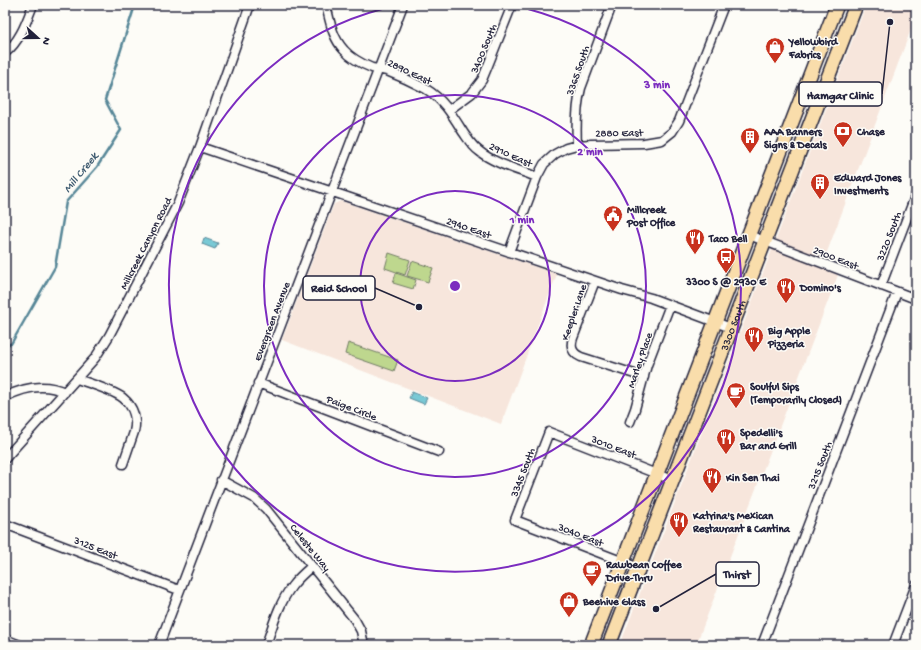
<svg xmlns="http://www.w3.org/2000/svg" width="921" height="650" viewBox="0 0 921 650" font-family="'Gochi Hand',sans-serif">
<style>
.built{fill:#f7e6dc}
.green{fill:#bed78e;stroke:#707c64}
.water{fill:#79c9d5;stroke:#568697}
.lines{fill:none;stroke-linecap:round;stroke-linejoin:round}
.stream{stroke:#568697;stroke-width:2.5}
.minor-casing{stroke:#22223b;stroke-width:11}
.primary-casing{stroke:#22223b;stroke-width:16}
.minor{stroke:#fdfcf7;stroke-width:8}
.primary{stroke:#f9ddab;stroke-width:13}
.ring{fill:none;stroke:#7b2cbf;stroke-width:2}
.labels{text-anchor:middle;stroke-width:3;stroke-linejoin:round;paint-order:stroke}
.poi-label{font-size:11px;font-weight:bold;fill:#22223b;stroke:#fdfcf7;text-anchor:start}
.street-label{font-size:11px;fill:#22223b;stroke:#fdfcf7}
.water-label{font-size:12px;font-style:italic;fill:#405c71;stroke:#fdfcf7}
.centre{fill:#7b2cbf;stroke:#fdfcf7;stroke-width:2}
.ring-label{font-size:12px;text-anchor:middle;font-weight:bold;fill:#7b2cbf;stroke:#fdfcf7;stroke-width:3;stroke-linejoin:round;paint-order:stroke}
.leader{fill:none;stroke:#22223b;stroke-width:1.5}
.callout-dot{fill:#22223b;stroke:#fdfcf7;stroke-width:1.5}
.callout{fill:#fdfcf7;stroke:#22223b;stroke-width:1.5}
.callout-label{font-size:12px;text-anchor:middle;font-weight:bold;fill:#22223b}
</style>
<rect width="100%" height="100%" fill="#fdfcf7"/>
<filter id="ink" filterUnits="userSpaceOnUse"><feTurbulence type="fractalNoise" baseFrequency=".025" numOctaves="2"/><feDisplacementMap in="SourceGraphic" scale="8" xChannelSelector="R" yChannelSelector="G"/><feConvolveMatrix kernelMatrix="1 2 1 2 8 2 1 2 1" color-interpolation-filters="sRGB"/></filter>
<g filter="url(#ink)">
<path class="built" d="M866 5H916V16L821 268 838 275 696 645H620Z
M341 201 557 274 501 424 282 340 334 204Z"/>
<path class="green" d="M389 253 410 260 405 275 385 268Z
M412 261 433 268 428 282 407 276Z
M396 273 416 280 413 289 393 283Z
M348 343 398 360 394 371 345 354Z"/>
<path class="water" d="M204 238 218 243 215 249 202 244Z
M412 392 427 398 424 404 409 398Z"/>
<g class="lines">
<path class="stream" d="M5 344H11L55 267 66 202 97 167 121 130 105 100 135 5"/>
<defs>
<path id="minor" d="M326 5C330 21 332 37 344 50 351 58 362 64 372 68 377 69 382 70 387 71 400 76 413 82 426 89 443 99 453 116 463 132 468 139 472 146 479 151 493 163 519 170 537 177
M5 53C20 41 26 23 33 5
M449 110 472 93 482 80 487 68 512 5
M577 145C576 125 576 107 581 88L612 5
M200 147 622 290 651 298 731 328
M749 235 916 299
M509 252 537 177 544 164 555 154 566 148 577 145 591 144 644 143 662 140 672 132 679 121 724 5
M595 281 573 338C570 347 572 353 581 357L644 377
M881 286 916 194
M77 379C89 383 115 391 123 398 134 407 137 420 134 432L123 464
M258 383 439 452
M5 397C24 387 45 383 65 392
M630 422 635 409 647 365 670 305
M5 459 9 454 95 358 109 336 178 203 200 147 250 5
M221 480 254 498 266 509 355 620 361 631 364 645
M5 524 179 590
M639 568 515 520 549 432 672 480
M5 639 20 645
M159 645 403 5
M266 645C273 625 279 603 292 586 298 578 305 572 312 566
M762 645 897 292
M893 645 916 585"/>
<g id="primary">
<path d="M591 645 837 5"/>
<path id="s1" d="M609 645 856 5"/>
</g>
</defs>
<use href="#minor" class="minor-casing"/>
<use href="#primary" class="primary-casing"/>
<use href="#minor" class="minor"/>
<use href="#primary" class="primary"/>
</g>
</g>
<g class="ring">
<circle cx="455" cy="286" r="95"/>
<circle cx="455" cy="286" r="191"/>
<path d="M510 5A286 286 0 1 1 400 5"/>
</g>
<defs>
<symbol id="shop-pin" viewBox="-11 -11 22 30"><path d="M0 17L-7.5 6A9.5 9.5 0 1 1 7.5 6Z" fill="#c8321e" stroke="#fdfcf7"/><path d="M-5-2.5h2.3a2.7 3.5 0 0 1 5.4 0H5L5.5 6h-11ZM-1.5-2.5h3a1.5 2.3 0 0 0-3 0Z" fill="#fff"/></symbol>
<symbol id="bank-pin" viewBox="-11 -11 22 30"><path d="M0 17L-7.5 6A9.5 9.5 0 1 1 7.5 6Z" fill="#c8321e" stroke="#fdfcf7"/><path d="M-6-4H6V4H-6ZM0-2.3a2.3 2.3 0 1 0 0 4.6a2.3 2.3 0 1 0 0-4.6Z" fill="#fff"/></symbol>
<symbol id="building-pin" viewBox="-11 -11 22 30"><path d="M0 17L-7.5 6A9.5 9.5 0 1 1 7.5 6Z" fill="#c8321e" stroke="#fdfcf7"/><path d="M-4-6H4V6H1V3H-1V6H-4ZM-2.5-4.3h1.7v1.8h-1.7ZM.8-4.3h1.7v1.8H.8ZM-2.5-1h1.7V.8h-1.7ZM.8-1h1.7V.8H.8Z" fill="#fff"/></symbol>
<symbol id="civic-pin" viewBox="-11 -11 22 30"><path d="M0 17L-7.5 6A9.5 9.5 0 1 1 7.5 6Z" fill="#c8321e" stroke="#fdfcf7"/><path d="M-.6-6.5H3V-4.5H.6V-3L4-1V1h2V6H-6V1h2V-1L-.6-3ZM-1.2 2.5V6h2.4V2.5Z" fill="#fff"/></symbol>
<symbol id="restaurant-pin" viewBox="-11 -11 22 30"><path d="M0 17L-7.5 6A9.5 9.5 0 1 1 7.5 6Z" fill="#c8321e" stroke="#fdfcf7"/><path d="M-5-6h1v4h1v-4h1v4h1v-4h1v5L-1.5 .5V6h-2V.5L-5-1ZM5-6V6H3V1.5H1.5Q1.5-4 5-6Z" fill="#fff"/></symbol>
<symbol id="bus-pin" viewBox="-11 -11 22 30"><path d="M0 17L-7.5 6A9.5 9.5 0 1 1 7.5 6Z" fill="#c8321e" stroke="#fdfcf7"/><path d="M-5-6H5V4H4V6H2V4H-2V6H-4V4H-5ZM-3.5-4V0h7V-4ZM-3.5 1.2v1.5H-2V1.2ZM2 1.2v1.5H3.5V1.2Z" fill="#fff"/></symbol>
<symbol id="cafe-pin" viewBox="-11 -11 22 30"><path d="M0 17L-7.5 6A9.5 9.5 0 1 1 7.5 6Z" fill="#c8321e" stroke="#fdfcf7"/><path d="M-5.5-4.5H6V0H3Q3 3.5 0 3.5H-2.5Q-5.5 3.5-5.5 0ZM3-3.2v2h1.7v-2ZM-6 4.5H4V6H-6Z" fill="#fff"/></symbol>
</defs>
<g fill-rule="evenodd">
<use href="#shop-pin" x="764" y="36" width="22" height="30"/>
<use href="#bank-pin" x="832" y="120" width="22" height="30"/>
<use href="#building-pin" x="739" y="126" width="22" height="30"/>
<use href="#building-pin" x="809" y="172" width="22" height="30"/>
<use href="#civic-pin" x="602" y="204" width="22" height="30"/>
<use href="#restaurant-pin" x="684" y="227" width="22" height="30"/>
<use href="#bus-pin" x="715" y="246" width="22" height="30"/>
<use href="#restaurant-pin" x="775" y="276" width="22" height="30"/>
<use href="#restaurant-pin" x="743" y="325" width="22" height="30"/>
<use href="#cafe-pin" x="725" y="381" width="22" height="30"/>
<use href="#restaurant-pin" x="715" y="427" width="22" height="30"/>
<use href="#restaurant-pin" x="701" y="466" width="22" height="30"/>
<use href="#restaurant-pin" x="668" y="510" width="22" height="30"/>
<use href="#cafe-pin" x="581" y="559" width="22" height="30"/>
<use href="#shop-pin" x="558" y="590" width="22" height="30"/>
</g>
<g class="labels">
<g class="poi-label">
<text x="789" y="45">Yellowbird<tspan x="789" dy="13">Fabrics</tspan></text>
<text x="764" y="135">AAA Banners<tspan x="764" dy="13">Signs &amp; Decals</tspan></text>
<text x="857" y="135">Chase</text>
<text x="834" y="181">Edward Jones<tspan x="834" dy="13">Investments</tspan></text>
<text x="627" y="213">Millcreek<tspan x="627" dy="13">Post Office</tspan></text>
<text x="709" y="242">Taco Bell</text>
<text x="726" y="285" text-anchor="middle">3300 S @ 2930 E</text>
<text x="800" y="291">Domino's</text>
<text x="768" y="334">Big Apple<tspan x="768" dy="13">Pizzeria</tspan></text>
<text x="750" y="390">Soulful Sips<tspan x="750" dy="13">(Temporarily Closed)</tspan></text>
<text x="740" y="436">Spedelli's<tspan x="740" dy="13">Bar and Grill</tspan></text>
<text x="726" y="481">Kin Sen Thai</text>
<text x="693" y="519">Katrina's Mexican<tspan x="693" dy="13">Restaurant &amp; Cantina</tspan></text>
<text x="606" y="568">Rawbean Coffee<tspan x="606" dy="13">Drive-Thru</tspan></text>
<text x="583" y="605">Beehive Glass</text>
</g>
<g class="street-label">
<text transform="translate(483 48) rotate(-67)" y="4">3400 South</text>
<text transform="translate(577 70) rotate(-71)" y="4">3365 South</text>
<text transform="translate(410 71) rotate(25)" y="4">2890 East</text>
<text transform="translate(619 132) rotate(-1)" y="4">2880 East</text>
<text transform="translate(511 154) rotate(24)" y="4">2910 East</text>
<text transform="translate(469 227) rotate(19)" y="4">2940 East</text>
<text transform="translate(888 236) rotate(-69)" y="4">3220 South</text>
<text transform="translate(145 243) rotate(-63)" y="4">Millcreek Canyon Road</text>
<text transform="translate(836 257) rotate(21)" y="4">2900 East</text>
<text transform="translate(573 312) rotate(-71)" y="4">Keepler Lane</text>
<text transform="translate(271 321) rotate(-69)" y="4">Evergreen Avenue</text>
<text dy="4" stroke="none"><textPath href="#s1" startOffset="343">3300 South</textPath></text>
<text transform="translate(639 360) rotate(-71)" y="4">Marley Place</text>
<text transform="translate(352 407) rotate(21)" y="4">Paige Circle</text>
<text transform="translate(614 446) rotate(21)" y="4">3010 East</text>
<text transform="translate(819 465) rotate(-69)" y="4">3215 South</text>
<text transform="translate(522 472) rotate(-69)" y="4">3345 South</text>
<text transform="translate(581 534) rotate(21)" y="4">3040 East</text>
<text transform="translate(96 547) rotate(21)" y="4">3125 East</text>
<text transform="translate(311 547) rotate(51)" y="4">Celeste Way</text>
</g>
<g class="water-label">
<text transform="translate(80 172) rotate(-51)" y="4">Mill Creek</text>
</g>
</g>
<circle cx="455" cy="286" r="6" class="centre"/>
<g class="ring-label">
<text x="657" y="88">3 min</text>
<text x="590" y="155">2 min</text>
<text x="522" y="223">1 min</text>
</g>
<path class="leader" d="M890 22L882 94M419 307L375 288M656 609L716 574"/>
<g class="callout-dot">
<circle cx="890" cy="22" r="4"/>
<circle cx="419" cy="307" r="4"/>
<circle cx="656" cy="609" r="4"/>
</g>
<g class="callout">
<rect x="799" y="82" width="83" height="24" rx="4"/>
<rect x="303" y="276" width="72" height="24" rx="4"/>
<rect x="716" y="562" width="43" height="24" rx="4"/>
</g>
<g class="callout-label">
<text x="840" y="99">Hamgar Clinic</text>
<text x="339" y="292">Reid School</text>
<text x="737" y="578">Thirst</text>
</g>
<rect width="921" height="650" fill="none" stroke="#fdfcf7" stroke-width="20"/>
<rect x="10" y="10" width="901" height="630" fill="none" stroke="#22223b" stroke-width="1.5" filter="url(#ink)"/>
<g transform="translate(38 38) rotate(111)" stroke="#fdfcf7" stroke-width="3" paint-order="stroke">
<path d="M0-3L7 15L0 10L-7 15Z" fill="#22223b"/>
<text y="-6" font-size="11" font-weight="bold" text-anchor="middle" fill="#22223b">N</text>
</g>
</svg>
